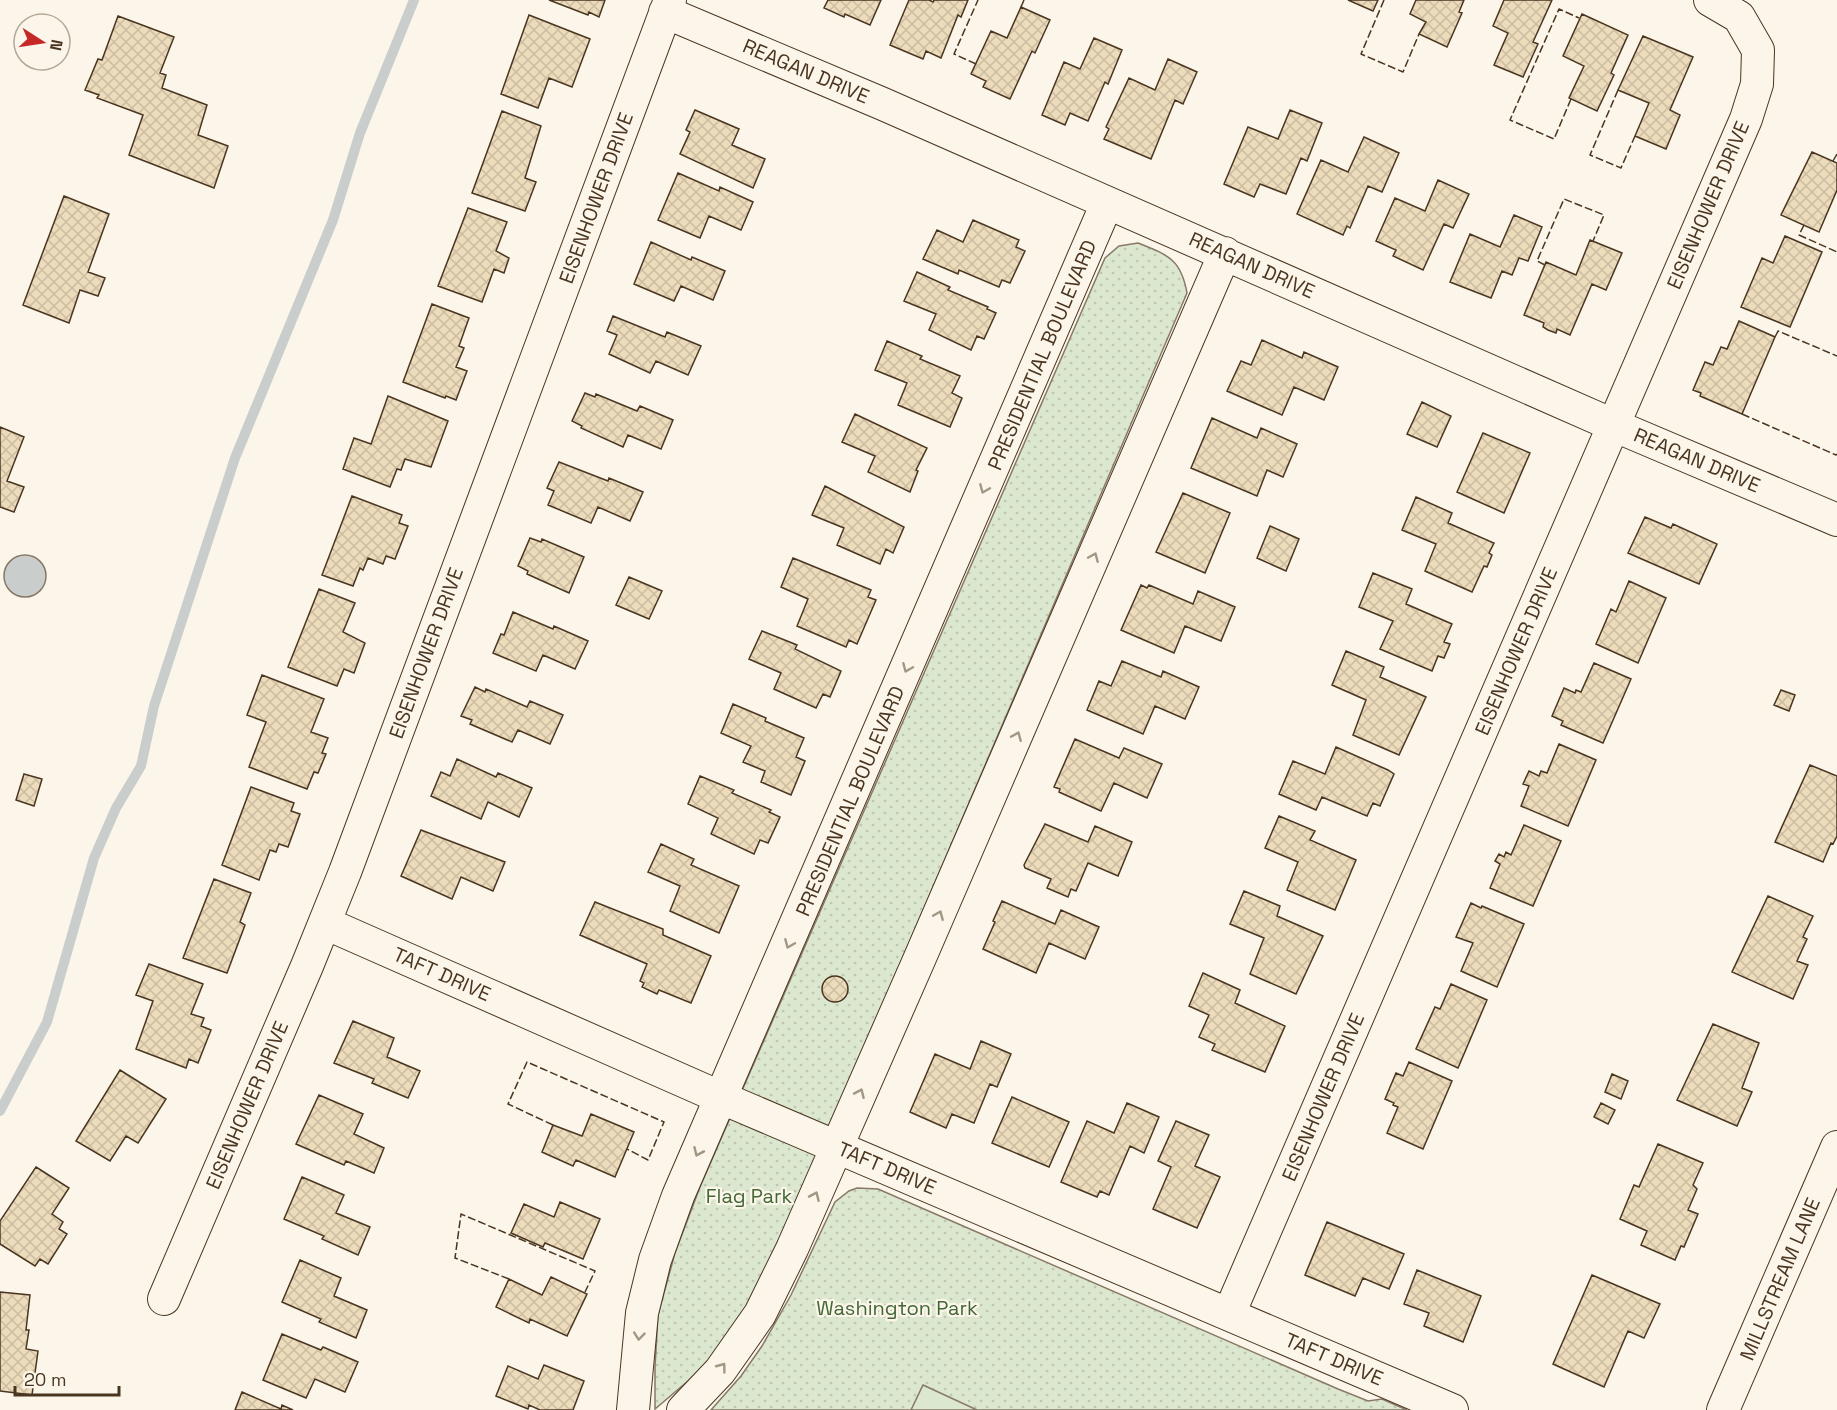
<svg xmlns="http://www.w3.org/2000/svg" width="1837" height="1410" viewBox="0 0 1837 1410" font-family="'Space Grotesk',sans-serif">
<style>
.grass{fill:url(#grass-dots);stroke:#887966;stroke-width:1.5}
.pitch{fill:#dce7d0;stroke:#887966;stroke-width:1.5}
.water{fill:#c9cecd;stroke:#887966;stroke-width:1.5}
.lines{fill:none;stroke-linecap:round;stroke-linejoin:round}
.stream{stroke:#c9cecd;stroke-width:10}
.building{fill:url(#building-cross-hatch);stroke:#4a3520;stroke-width:1.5}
.street-casing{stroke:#4a3520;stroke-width:34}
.street{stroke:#fbf6e9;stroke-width:32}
.fence{stroke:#4a3520;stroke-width:1.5;stroke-dasharray:8 3;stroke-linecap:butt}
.oneway{stroke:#a29684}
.labels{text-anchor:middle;stroke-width:4.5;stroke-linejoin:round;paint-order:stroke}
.street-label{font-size:20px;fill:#4a3520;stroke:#fbf6e9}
.park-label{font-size:20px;fill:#436837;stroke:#fbf6e9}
</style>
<defs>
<pattern id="grass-dots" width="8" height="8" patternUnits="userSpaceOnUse" patternTransform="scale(1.5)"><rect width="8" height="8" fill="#dce7d0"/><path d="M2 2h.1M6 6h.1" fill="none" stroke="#bec7b2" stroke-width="1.8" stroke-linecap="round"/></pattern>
<pattern id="building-cross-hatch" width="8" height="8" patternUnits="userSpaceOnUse" patternTransform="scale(1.5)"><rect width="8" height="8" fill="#ecdcbc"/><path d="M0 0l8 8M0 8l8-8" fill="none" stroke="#ccbda1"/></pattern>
</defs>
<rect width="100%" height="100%" fill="#fbf6e9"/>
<path class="grass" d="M1138 243C1168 255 1181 259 1187 293L844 1095 746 1315 708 1364 655 1409V1367L658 1315 675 1253 700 1187 1105 258 1119 246Z
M857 1188 878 1189 1338 1389 1368 1401 1382 1399 1407 1410H711L741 1376 762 1346 791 1295 835 1202 849 1191Z"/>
<path class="pitch" d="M923 1385 977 1410H911Z"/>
<path class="water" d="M4 576a21 21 0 1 1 42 0a21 21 0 1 1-42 0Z"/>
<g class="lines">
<path class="stream" d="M0 1111 47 1022 94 858 116 808 141 766 154 706 235 458 333 220 360 133 414 0"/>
</g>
<path class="building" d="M549 0H605L599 17 589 12 588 15Z
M828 0H881L870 25 845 14 844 17 824 8Z
M909 0H929L933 2 934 0H968L961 17 958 15 941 58 926 51 923 59 890 45Z
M1348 0H1378L1373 11Z
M1416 0H1464L1459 12 1462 13 1447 47 1419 34 1426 22 1410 14Z
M1504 0H1552L1533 42 1538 44 1523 77 1494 65 1508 33 1493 26Z
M1021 7 1050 20 1035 53 1032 51 1010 99 983 87 986 81 971 74 991 31 1007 38Z
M1582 14 1628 35 1611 73 1614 75 1597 111 1569 98 1584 66 1563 56Z
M529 15 590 39 572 87 549 78 538 108 501 94Z
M118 16 174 37 160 73 166 75 162 88 207 105 198 135 228 146 214 188 129 155 143 115 97 98 99 95 85 90 98 59 102 60Z
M1643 36 1693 57 1670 110 1680 115 1666 149 1635 136 1649 103 1618 90Z
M1094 38 1122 50 1108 84 1105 82 1088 121 1070 113 1065 125 1042 115 1064 62 1080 69Z
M1168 59 1197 72 1183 104 1175 100 1151 159 1104 139 1109 129 1106 127 1129 78 1155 90Z
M695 110 739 129 732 145 765 159 753 188 680 154 690 132 686 130Z
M1290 110 1322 123 1307 161 1301 158 1286 194 1260 184 1254 197 1224 184 1248 127 1278 139Z
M502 111 541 126 525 178 536 182 525 211 472 193Z
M1364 137 1399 153 1382 192 1368 186 1350 228 1347 226 1343 235 1297 214 1321 160 1348 172Z
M1812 152 1837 163V190L1819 232 1781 215Z
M678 173 719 191 720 187 753 202 741 230 709 216 700 238 658 220Z
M1438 180 1469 194 1453 228 1444 224 1423 270 1393 256 1396 250 1376 241 1395 198 1425 211Z
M64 196 109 214 88 272 105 278 98 296 80 290 69 323 23 305Z
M468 208 507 222 496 251 509 258 504 273 494 269 482 302 438 286Z
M1514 215 1542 227 1528 261 1519 258 1512 275 1502 271 1491 298 1450 282 1470 234 1500 247Z
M973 220 1019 240 1016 247 1025 251 1010 283 1002 280 999 287 959 270 958 274 923 259 937 230 963 242Z
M1785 236 1822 252 1790 327 1741 307 1762 258 1773 263Z
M1590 240 1622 253 1606 290 1592 284 1570 335 1557 329 1556 333 1548 330 1543 327 1544 323 1524 315 1546 262 1576 275Z
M651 242 691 260 692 257 725 271 713 300 681 286 674 301 634 284Z
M917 272 950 287 948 290 988 307 987 309 996 313 984 339 977 336 971 350 929 330 936 314 904 301Z
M432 304 469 318 459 346 464 348 456 367 467 371 456 400 446 396 445 398 403 382Z
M613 316 665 337 667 332 701 346 688 375 656 361 650 373 609 354 617 335 607 331Z
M1739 321 1775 337 1742 414 1700 396 1701 393 1693 390 1705 362 1713 365 1721 347 1727 349Z
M1262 340 1302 358 1304 352 1338 367 1324 400 1294 387 1282 415 1227 391 1241 361 1251 365Z
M887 341 922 356 920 359 960 376 952 393 962 398 950 427 898 405 907 383 875 370Z
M585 393 595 397 596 394 637 411 640 406 673 420 661 449 628 435 623 447 581 428 582 426 572 421Z
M388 396 448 421 431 467 405 459 401 470 397 469 390 487 343 469 354 438 371 444Z
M1422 402 1451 416 1437 447 1407 434Z
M855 414 927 448 916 470 918 471 910 492 868 472 875 456 842 442Z
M1212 418 1257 438 1261 428 1297 444 1283 477 1267 470 1257 496 1191 468Z
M0 427 24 437 7 481 24 487 14 512 0 507Z
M1483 433 1530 453 1504 513 1457 492Z
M559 462 608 481 609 478 643 492 630 521 598 507 591 523 548 505 554 491 547 488Z
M825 486 904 527 893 553 886 549 880 564 837 545 844 528 812 515Z
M1183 493 1230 513 1205 573 1156 552Z
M352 496 402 515 399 523 408 526 395 559 386 556 383 564 368 558 363 570 360 568 353 586 322 575Z
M1416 497 1452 513 1448 523 1494 543 1489 553 1492 555 1487 567 1484 566 1472 592 1425 571 1436 544 1402 530Z
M1645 517 1671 528 1673 524 1717 544 1699 584 1628 553Z
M1270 526 1299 539 1286 571 1257 558Z
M530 538 541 542 542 539 584 557 569 593 527 574 528 571 518 566Z
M793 558 871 590 868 597 876 600 857 644 849 640 846 647 797 626 808 599 781 587Z
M1373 573 1412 589 1406 604 1452 624 1444 642 1450 644 1444 658 1438 656 1432 671 1380 649 1393 621 1359 607Z
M629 577 662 591 649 619 616 605Z
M1629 581 1666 598 1638 663 1596 644 1611 609 1616 612Z
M1141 585 1147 588 1149 585 1193 604 1198 591 1235 607 1221 641 1185 626 1174 653 1121 630Z
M319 589 355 603 343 632 365 643 354 673 344 669 337 686 288 667Z
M513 612 553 629 554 626 588 641 575 669 543 655 536 671 493 653 501 634 504 635Z
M762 631 797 645 795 649 841 671 830 697 823 694 816 708 774 689 781 673 749 659Z
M1346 651 1384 667 1380 677 1426 697 1399 755 1353 735 1366 700 1332 685Z
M1122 661 1161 677 1163 671 1199 687 1185 719 1155 706 1143 734 1087 710 1099 681 1111 686Z
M1594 663 1631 679 1603 743 1561 725 1563 721 1552 716 1564 688 1575 693 1576 690 1581 692Z
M262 675 324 699 311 732 328 738 322 753 326 754 318 773 314 772 307 789 249 767 266 722 247 715Z
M475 687 485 692 486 689 527 707 530 701 563 715 550 744 518 730 512 742 470 724 472 720 461 716Z
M1781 690 1795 695 1789 711 1774 705Z
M733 704 766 718 765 721 804 738 796 757 805 761 791 795 761 782 765 771 743 762 751 746 721 733Z
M1075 739 1119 758 1124 748 1162 764 1147 798 1114 783 1101 811 1059 792 1060 789 1054 787Z
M1559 744 1596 760 1568 826 1521 806 1529 786 1523 784 1529 771 1539 776 1541 771 1547 773Z
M1336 747 1388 770 1394 774 1380 806 1373 803 1367 816 1322 797 1316 810 1279 794 1293 761 1325 774Z
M457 759 496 777 498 773 532 788 519 817 488 802 481 819 431 796 441 772 450 776Z
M1810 765 1837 776V836L1833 844 1831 843 1823 862 1775 842Z
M24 774 42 779 34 806 16 800Z
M700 776 734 790 732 793 771 810 769 812 780 817 768 843 760 840 754 854 711 834 718 818 688 804Z
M251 787 294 803 291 811 300 814 288 847 279 844 276 852 270 850 259 880 222 865Z
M1279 816 1315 831 1310 840 1356 860 1335 910 1287 890 1298 862 1265 848Z
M1045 824 1088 842 1095 826 1132 842 1118 876 1088 863 1076 891 1071 889 1068 897 1047 888 1051 879 1025 868 1024 865Z
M1524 825 1561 841 1533 906 1490 888 1500 864 1495 861 1499 854 1504 857 1506 852 1511 855Z
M421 830 505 862 493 891 461 877 452 899 401 876Z
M661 844 694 859 691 865 739 886 719 933 670 911 680 886 648 872Z
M214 879 251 893 240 922 245 925 227 973 183 958Z
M1244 891 1280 906 1277 916 1323 936 1296 994 1250 974 1264 938 1230 924Z
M1768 896 1813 916 1803 937 1807 939 1797 961 1808 965 1793 999 1732 972Z
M1002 901 1055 924 1061 910 1099 927 1085 959 1049 943 1036 973 983 949 995 922 993 921Z
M595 902 663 929V935L711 956 691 1003 659 990 657 994 642 987 644 983 640 981 647 964 580 935Z
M1471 903 1481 908 1482 906 1524 924 1497 987 1461 971 1473 943 1456 937Z
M149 964 203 984 191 1014 204 1018 201 1026 211 1030 198 1063 189 1059 186 1068 136 1049 153 1001 136 995Z
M1203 973 1240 990 1235 1003 1285 1026 1265 1072 1212 1050 1215 1044 1199 1037 1209 1015 1189 1006Z
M822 989a13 13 0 1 1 26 0a13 13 0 1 1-26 0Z
M1451 984 1487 1000 1458 1068 1416 1049 1435 1007 1440 1009Z
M353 1021 394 1038 387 1057 420 1071 408 1098 372 1083 374 1079 334 1063Z
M1713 1024 1759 1043 1742 1088 1752 1092 1737 1126 1677 1100Z
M981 1041 1011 1054 997 1087 990 1084 974 1123 952 1114 946 1128 910 1112 935 1054 970 1069Z
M1409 1062 1452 1081 1423 1149 1387 1133 1398 1107 1393 1105 1394 1103 1385 1099 1396 1073 1403 1076Z
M120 1070 166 1099 138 1143 126 1136 110 1161 76 1141Z
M1612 1074 1628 1081 1621 1099 1605 1092Z
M319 1095 363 1114 354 1134 384 1148 374 1173 346 1161 344 1165 296 1144Z
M1012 1097 1069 1122 1049 1167 992 1143Z
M1127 1103 1159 1117 1144 1153 1130 1146 1109 1195 1100 1191 1097 1197 1061 1182 1087 1121 1114 1133Z
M1601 1103 1615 1110 1608 1124 1594 1117Z
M591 1114 634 1132 615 1177 576 1160 573 1166 542 1152 553 1125 582 1136Z
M1176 1121 1209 1135 1195 1166 1220 1177 1197 1228 1153 1209 1171 1167 1158 1161Z
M1658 1144 1703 1163 1693 1185 1697 1189 1688 1210 1698 1214 1684 1247 1681 1246 1675 1260 1641 1245 1647 1231 1620 1219 1634 1185 1639 1187Z
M36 1167 69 1188 52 1214 63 1222 59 1229 67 1234 48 1264 40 1259 35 1266 0 1244V1221Z
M302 1177 344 1195 336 1213 370 1227 358 1255 322 1239 324 1236 284 1219Z
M560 1202 600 1219 583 1259 545 1243 543 1247 511 1233 524 1204 554 1217Z
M1327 1222 1404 1254 1389 1289 1363 1278 1355 1296 1305 1275Z
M300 1260 341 1278 334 1296 367 1310 356 1338 319 1322 321 1319 282 1302Z
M1417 1270 1481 1296 1463 1342 1424 1326 1429 1313 1404 1304Z
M1592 1275 1660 1304 1644 1338 1628 1331 1604 1387 1553 1364Z
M551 1277 587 1294 567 1336 530 1319 529 1323 496 1307 509 1279 542 1295Z
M0 1292 30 1295 26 1330H29L26 1349 38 1351 32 1395 0 1391Z
M282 1334 321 1350 323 1347 358 1362 345 1392 315 1379 306 1398 263 1380Z
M544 1365 584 1381 573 1410H540L529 1405 528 1409 496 1396 508 1366 538 1379Z
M242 1392 281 1409 282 1405 293 1410H235Z"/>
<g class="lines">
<defs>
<path id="street" d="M665 12 883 104 1613 425 1837 520
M325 923 722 1098 1452 1410
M164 1299 307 966 345 872 670 0
M1229 1314 1746 119 1757 84 1758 50 1739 17 1710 0
M633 1410 642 1313 655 1260 678 1196 1107 203
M683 1410 720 1371 760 1314 792 1249 919 960 1225 253
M1723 1410 1837 1147"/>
</defs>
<use href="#street" class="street-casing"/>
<use href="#street" class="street"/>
<path class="fence" d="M1384 0 1361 54 1403 72 1419 34
M1021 7 1024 0
M976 64 954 54 978 0
M1618 90 1590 155 1621 168 1635 136
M1571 99 1554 139 1510 120 1559 9 1579 18
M1833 161 1837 154
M1804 225 1799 235 1837 252
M1545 265 1537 261 1564 199 1604 215 1593 241
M1775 337 1778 331 1837 356
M1742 414 1836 455 1837 454
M553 1125 508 1104 527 1062 664 1122 648 1160 627 1149
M509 1279 455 1258 461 1214 595 1271 585 1292"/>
</g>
<defs><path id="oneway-chevron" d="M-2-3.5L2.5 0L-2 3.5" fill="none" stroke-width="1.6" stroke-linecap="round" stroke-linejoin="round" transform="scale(1.5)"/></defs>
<g class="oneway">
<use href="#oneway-chevron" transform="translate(984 489) rotate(113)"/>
<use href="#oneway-chevron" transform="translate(1094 557) rotate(-67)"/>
<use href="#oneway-chevron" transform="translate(907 668) rotate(113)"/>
<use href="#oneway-chevron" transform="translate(1017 736) rotate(-67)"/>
<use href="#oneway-chevron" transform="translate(939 915) rotate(-67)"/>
<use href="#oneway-chevron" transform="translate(789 944) rotate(113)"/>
<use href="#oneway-chevron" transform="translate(860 1093) rotate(-66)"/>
<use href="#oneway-chevron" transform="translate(698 1152) rotate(114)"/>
<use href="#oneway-chevron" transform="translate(815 1196) rotate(-66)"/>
<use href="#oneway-chevron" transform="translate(639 1336) rotate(96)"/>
<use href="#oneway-chevron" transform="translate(722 1367) rotate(-53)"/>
</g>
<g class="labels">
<g class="street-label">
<text transform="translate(806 71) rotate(23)" y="7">REAGAN DRIVE</text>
<text transform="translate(596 198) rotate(-70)" y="7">EISENHOWER DRIVE</text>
<text transform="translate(1708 205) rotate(-67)" y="7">EISENHOWER DRIVE</text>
<text transform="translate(1252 265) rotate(24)" y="7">REAGAN DRIVE</text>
<text transform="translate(1042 355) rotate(-67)" y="7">PRESIDENTIAL BOULEVARD</text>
<text transform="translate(1697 460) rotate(23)" y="7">REAGAN DRIVE</text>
<text transform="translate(1516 651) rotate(-67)" y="7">EISENHOWER DRIVE</text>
<text transform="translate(426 653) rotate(-70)" y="7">EISENHOWER DRIVE</text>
<text transform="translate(850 801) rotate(-67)" y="7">PRESIDENTIAL BOULEVARD</text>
<text transform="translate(442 974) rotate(24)" y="7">TAFT DRIVE</text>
<text transform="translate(1323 1097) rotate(-67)" y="7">EISENHOWER DRIVE</text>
<text transform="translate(247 1105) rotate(-67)" y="7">EISENHOWER DRIVE</text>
<text transform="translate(887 1168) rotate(23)" y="7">TAFT DRIVE</text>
<text transform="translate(1780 1279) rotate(-67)" y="7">MILLSTREAM LANE</text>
<text transform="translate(1334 1359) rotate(23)" y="7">TAFT DRIVE</text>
</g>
<g class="park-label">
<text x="749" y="1203">Flag Park</text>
<text x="897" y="1315">Washington Park</text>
</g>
</g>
<g transform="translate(42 42) rotate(102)"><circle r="28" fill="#fbf6e9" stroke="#b4a999" stroke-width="1.5"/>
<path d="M0-4.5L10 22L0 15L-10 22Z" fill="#c62828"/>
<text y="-9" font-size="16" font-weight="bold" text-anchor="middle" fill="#4a3520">N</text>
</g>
<path d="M15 1386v9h104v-9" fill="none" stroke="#4a3520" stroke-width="3"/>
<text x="24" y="1386" font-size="18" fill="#4a3520" stroke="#fbf6e9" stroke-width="4.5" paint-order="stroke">20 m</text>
</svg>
